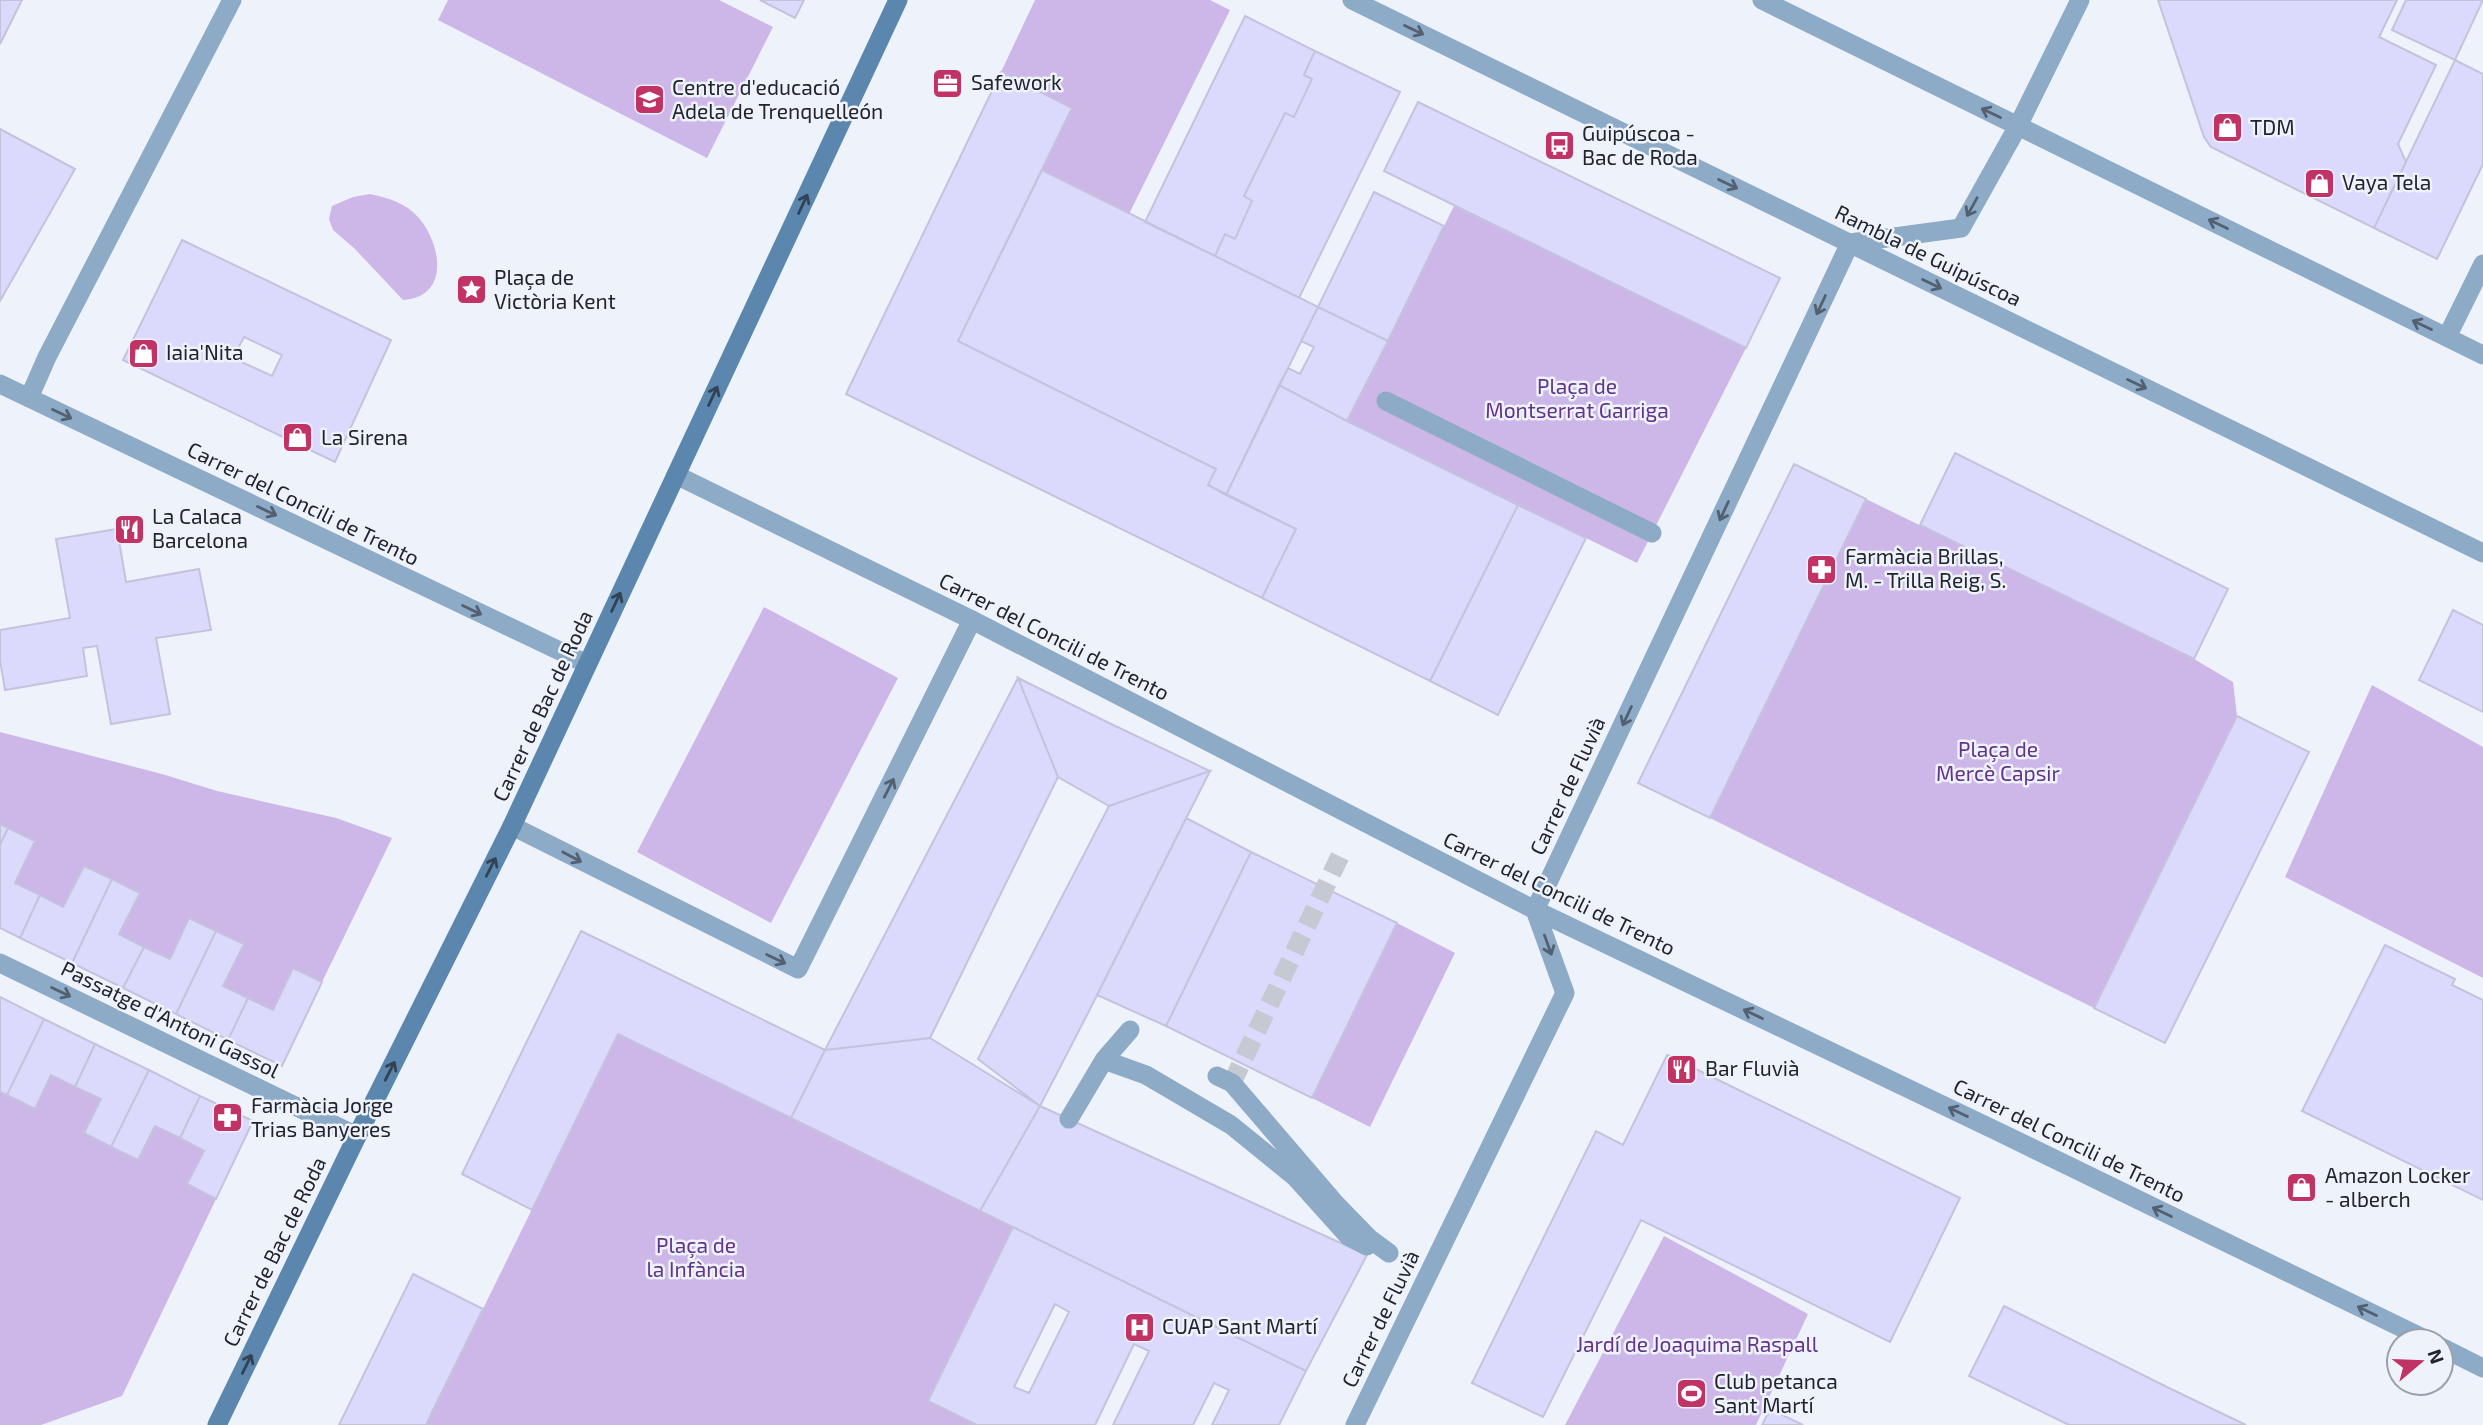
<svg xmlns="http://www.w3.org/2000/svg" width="2483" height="1425" viewBox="0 0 2483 1425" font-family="'Exo 2',sans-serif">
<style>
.green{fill:#cdb6e8}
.building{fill:#dbdafc;stroke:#c4c3dc;stroke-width:2;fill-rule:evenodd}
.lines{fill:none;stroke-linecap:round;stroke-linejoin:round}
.pedestrian-tunnel{stroke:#c5c9d2;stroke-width:19;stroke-dasharray:19 10;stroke-linecap:butt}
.service{stroke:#8daac6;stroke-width:19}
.pedestrian{stroke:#8daac6;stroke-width:19}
.minor{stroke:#8daac6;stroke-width:19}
.tertiary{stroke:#8daac6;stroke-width:19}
.secondary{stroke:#5b87af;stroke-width:19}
.oneway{stroke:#526072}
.oneway2{stroke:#324254}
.labels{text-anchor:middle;stroke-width:5;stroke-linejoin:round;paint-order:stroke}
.poi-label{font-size:21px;fill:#21242d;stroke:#eef2fb;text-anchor:start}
.street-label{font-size:21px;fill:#21242d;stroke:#eef2fb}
.park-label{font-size:21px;fill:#63338c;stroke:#eef2fb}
</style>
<rect width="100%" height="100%" fill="#eef2fb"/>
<path class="green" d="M448 0H719L773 27 707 158 438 20Z
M1035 0H1210L1230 10 1129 214 1042 170 1072 108 1001 72Z
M370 194C388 198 406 203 418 217 442 244 450 297 403 300L354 248 333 230 329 219 332 206 353 197Z
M1454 206 1746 348 1637 563 1347 421Z
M1866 499 2194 659 2233 682 2237 716 2094 1008 1710 818Z
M764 607 898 678 771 923 637 852Z
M2372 685 2483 747V978L2285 877Z
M0 732 162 774 217 791 336 818 392 838 322 982 293 968 273 1010 223 986 243 944 189 918 170 959 119 934 139 893 84 866 63 907 15 883 35 841 0 824Z
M1397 923 1455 953 1370 1127 1312 1098Z
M618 1034 1013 1227 977 1425H426Z
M51 1075 101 1099 84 1133 138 1160 155 1126 204 1151 187 1184 216 1199 122 1396 41 1425H0V1092L35 1109Z
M1664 1236 1808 1314 1756 1425H1565Z"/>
<path class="building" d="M0 0H22L0 44Z
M760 0H804L795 18Z
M2158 0H2397L2379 37 2436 65 2398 144 2406 162 2374 228 2211 147 2204 137Z
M2406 0H2483L2455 60 2392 30Z
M1245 16 1315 51 1304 75 1312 79 1294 117 1285 113 1244 196 1252 201 1235 239 1225 234 1215 256 1145 222Z
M1315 51 1400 92 1299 298 1215 256 1225 234 1235 239 1252 201 1244 196 1285 113 1294 117 1312 79 1304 75Z
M2455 60 2483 74V164L2437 259 2374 228Z
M1001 72 1072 108 958 341 1216 469 1208 485 1296 529 1262 598 846 394Z
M1418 102 1780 278 1746 348 1384 171Z
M0 129 75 169 0 301Z
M1042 170 1318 307 1226 495 1208 485 1216 469 958 341Z
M1374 192 1444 226 1388 341 1318 307Z
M182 240 391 340 335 462 123 360ZM244 337 282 355 272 376 233 358Z
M1318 307 1388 341 1347 421 1279 385 1288 368 1300 374 1314 347 1301 341Z
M1279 385 1347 421 1518 505 1430 681 1262 598 1296 529 1226 495Z
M1955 453 2228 589 2194 659 1920 525Z
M1794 464 1866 499 1710 818 1638 783Z
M1518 505 1586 538 1498 715 1430 681Z
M117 529 126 582 199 569 211 630 156 638 170 714 111 724 97 646 83 648 87 676 5 690 0 660V630L70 618 56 539Z
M2453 610 2483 625V712L2419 680Z
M1018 678 1058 777 930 1038 825 1050Z
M1018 678 1109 723 1210 771 1109 806 1058 777Z
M2237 716 2309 752 2165 1043 2094 1008Z
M1210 771 1088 1013 1040 1106 978 1059 1109 806Z
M1186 818 1251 852 1166 1026 1097 995Z
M0 824 8 828 0 845Z
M8 828 35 841 15 883 40 895 20 938 0 928V845Z
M1251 852 1397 923 1312 1098 1166 1026Z
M84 866 112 879 72 963 20 938 40 895 63 907Z
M112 879 140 893 119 934 144 947 123 988 72 963Z
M189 918 216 931 176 1014 123 988 144 947 170 959Z
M216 931 244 944 223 986 248 998 228 1040 176 1014Z
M581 931 825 1050 791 1118 618 1034 532 1210 462 1174Z
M2385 945 2455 979 2452 985 2483 1000V1200L2302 1111Z
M293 968 322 982 282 1066 228 1040 248 998 273 1010Z
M0 997 44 1019 7 1095 0 1092Z
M44 1019 95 1044 75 1087 51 1075 35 1109 7 1095Z
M930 1038 1040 1106 980 1211 791 1118 825 1050Z
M95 1044 149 1070 111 1147 84 1133 101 1099 75 1087Z
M1667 1055 1960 1198 1890 1342 1641 1220 1543 1417 1472 1383 1596 1131 1623 1145Z
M149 1070 200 1096 180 1138 155 1126 138 1160 111 1147Z
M200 1096 253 1121 216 1199 187 1184 204 1151 180 1138Z
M1040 1106 1367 1255 1306 1371 980 1211Z
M1013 1227 1306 1371 1279 1425H1212L1229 1390 1214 1383 1193 1425H1113L1149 1351 1134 1344 1095 1425H977L928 1401ZM1055 1304 1069 1312 1029 1393 1014 1387Z
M413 1274 483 1309 433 1410 426 1425H339Z
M2004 1306 2171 1389 2246 1425H2069L1969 1376Z
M1770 1409 1803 1425H1762Z"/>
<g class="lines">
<path class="pedestrian-tunnel" d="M1232 1083 1340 856"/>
<path class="service" d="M1386 401 1652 533
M512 826 798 969 972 620"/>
<path class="pedestrian" d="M1104 1060 1130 1030
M1217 1076 1232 1083 1334 1202 1370 1239 1389 1253
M1069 1119 1104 1060 1146 1075 1231 1125 1295 1177 1348 1236 1367 1246"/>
<path class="minor" d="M2018 126 2080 0
M2447 337 2483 264
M0 384 587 664
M29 398 47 357 232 0
M676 475 972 620 1535 910 2003 1134 2429 1341
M0 963 357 1136
M2441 1347 2483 1368
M1355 1425 1565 993 1535 910 1850 243"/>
<path class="tertiary" d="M1352 0 2483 553
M1762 0 2483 355
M1850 243 1961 228 2018 126"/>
<path class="secondary" d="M217 1425 357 1136 512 826 898 0"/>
</g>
<defs><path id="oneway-shaft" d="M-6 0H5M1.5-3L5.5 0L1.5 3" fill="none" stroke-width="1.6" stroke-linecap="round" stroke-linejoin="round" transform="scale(1.75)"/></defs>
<g class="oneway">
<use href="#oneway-shaft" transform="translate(1414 30) rotate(26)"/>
<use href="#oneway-shaft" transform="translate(1991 113) rotate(-154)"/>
<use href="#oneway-shaft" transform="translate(1728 184) rotate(26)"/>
<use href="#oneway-shaft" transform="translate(1972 207) rotate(119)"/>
<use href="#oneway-shaft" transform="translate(2218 224) rotate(-154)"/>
<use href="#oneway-shaft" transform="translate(1932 284) rotate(26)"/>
<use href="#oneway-shaft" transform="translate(1821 305) rotate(115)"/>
<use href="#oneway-shaft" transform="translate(2422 325) rotate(-154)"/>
<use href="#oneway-shaft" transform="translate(2137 384) rotate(26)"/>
<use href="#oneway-shaft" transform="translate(62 414) rotate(25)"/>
<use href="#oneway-shaft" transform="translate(267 511) rotate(25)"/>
<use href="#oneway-shaft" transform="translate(1724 511) rotate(115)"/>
<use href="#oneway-shaft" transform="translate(472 610) rotate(26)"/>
<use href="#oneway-shaft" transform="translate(1627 716) rotate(115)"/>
<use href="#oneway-shaft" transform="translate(889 788) rotate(-63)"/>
<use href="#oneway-shaft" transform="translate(572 857) rotate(28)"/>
<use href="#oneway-shaft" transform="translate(1548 945) rotate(70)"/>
<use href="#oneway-shaft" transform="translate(776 959) rotate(26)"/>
<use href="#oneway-shaft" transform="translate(61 992) rotate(26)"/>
<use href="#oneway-shaft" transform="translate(1753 1014) rotate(-154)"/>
<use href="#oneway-shaft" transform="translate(1958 1112) rotate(-154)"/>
<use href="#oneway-shaft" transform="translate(2162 1212) rotate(-154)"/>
<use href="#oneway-shaft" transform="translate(2367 1311) rotate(-154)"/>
</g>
<g class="oneway2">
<use href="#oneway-shaft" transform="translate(803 204) rotate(-65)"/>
<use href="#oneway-shaft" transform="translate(713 396) rotate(-65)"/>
<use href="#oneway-shaft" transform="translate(616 602) rotate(-65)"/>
<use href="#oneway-shaft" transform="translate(491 867) rotate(-63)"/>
<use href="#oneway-shaft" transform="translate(390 1071) rotate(-63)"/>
<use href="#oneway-shaft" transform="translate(247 1364) rotate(-64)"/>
</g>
<defs>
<symbol id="office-square" viewBox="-11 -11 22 22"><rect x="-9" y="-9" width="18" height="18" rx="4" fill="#c03364" stroke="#eef2fb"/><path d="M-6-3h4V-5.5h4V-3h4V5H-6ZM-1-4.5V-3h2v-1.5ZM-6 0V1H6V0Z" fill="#fff"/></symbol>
<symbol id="school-square" viewBox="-11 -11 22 22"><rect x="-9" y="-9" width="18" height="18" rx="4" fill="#c03364" stroke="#eef2fb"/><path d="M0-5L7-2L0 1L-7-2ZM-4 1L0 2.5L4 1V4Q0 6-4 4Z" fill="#fff"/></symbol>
<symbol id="shop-square" viewBox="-11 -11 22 22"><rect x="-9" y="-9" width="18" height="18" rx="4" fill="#c03364" stroke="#eef2fb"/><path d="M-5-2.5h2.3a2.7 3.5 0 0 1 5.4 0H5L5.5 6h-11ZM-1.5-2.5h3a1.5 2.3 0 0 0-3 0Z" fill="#fff"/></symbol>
<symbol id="bus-square" viewBox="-11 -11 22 22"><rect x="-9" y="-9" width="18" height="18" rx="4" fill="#c03364" stroke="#eef2fb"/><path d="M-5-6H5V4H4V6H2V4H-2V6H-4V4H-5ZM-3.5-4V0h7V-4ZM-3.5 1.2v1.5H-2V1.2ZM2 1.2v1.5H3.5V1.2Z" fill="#fff"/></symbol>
<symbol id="sight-square" viewBox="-11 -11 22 22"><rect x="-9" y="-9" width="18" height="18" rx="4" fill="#c03364" stroke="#eef2fb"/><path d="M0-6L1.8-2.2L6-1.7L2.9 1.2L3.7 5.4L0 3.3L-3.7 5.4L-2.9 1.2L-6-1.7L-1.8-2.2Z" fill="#fff"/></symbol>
<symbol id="restaurant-square" viewBox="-11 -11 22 22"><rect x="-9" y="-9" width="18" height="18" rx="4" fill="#c03364" stroke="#eef2fb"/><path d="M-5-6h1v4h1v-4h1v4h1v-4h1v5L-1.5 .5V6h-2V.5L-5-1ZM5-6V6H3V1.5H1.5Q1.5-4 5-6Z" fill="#fff"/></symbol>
<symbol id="pharmacy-square" viewBox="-11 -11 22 22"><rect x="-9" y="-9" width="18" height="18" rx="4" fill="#c03364" stroke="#eef2fb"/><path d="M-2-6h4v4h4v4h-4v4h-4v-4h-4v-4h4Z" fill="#fff"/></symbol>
<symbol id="hospital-square" viewBox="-11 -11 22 22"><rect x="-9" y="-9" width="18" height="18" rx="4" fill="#c03364" stroke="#eef2fb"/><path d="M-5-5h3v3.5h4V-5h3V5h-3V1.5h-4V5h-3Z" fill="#fff"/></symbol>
<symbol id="stadium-square" viewBox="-11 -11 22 22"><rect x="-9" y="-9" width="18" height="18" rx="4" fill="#c03364" stroke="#eef2fb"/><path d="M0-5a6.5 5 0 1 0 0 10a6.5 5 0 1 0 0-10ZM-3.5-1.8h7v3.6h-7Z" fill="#fff"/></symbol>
</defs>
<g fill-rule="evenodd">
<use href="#office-square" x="930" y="66" width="35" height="35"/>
<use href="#school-square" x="632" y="82" width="35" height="35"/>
<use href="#shop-square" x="2210" y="110" width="35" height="35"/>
<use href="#bus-square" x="1542" y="128" width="35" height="35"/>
<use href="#shop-square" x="2302" y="166" width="35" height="35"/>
<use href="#sight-square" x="454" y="272" width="35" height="35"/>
<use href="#shop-square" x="126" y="336" width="35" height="35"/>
<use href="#shop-square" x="280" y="420" width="35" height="35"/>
<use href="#restaurant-square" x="112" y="512" width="35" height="35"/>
<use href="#pharmacy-square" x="1804" y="552" width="35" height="35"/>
<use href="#restaurant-square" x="1664" y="1052" width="35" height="35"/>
<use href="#pharmacy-square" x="210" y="1100" width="35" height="35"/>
<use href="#shop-square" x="2284" y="1170" width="35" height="35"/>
<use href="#hospital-square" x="1122" y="1310" width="35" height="35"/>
<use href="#stadium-square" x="1674" y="1376" width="35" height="35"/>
</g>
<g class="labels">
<g class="poi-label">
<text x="971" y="90">Safework</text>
<text x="672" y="95">Centre d'educació<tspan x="672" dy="24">Adela de Trenquelleón</tspan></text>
<text x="2250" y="135">TDM</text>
<text x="1582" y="141">Guipúscoa -<tspan x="1582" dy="24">Bac de Roda</tspan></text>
<text x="2342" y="190">Vaya Tela</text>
<text x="494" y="285">Plaça de<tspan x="494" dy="24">Victòria Kent</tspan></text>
<text x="166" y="360">Iaia'Nita</text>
<text x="321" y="445">La Sirena</text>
<text x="152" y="524">La Calaca<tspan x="152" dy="24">Barcelona</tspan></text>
<text x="1845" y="564">Farmàcia Brillas,<tspan x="1845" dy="24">M. - Trilla Reig, S.</tspan></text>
<text x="1705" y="1076">Bar Fluvià</text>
<text x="251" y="1113">Farmàcia Jorge<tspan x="251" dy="24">Trias Banyeres</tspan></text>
<text x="2325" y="1183">Amazon Locker<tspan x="2325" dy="24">- alberch</tspan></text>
<text x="1162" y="1334">CUAP Sant Martí</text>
<text x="1714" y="1389">Club petanca<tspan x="1714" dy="24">Sant Martí</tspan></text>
</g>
<g class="street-label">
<text transform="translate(1928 256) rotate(26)" y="7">Rambla de Guipúscoa</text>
<text transform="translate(303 504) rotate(26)" y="7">Carrer del Concili de Trento</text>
<text transform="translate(1054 637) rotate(27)" y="7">Carrer del Concili de Trento</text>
<text transform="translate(543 706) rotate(-65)" y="7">Carrer de Bac de Roda</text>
<text transform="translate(1568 786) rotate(-65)" y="7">Carrer de Fluvià</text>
<text transform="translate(1559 894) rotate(26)" y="7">Carrer del Concili de Trento</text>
<text transform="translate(170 1020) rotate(26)" y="7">Passatge d'Antoni Gassol</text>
<text transform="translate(2069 1141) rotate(26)" y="7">Carrer del Concili de Trento</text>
<text transform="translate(275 1252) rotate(-64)" y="7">Carrer de Bac de Roda</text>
<text transform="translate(1381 1319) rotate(-64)" y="7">Carrer de Fluvià</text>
</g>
<g class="park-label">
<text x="1577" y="394">Plaça de<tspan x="1577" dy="24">Montserrat Garriga</tspan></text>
<text x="1998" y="757">Plaça de<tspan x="1998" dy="24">Mercè Capsir</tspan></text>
<text x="696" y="1253">Plaça de<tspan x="696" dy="24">la Infància</tspan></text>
<text x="1697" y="1352">Jardí de Joaquima Raspall</text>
</g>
</g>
<g transform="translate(2420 1362) rotate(71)"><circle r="33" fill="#eef2fb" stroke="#9ca0a9" stroke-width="2"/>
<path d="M0-5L12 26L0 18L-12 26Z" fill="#c03364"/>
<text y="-10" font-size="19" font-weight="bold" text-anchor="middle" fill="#21242d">N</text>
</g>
</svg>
